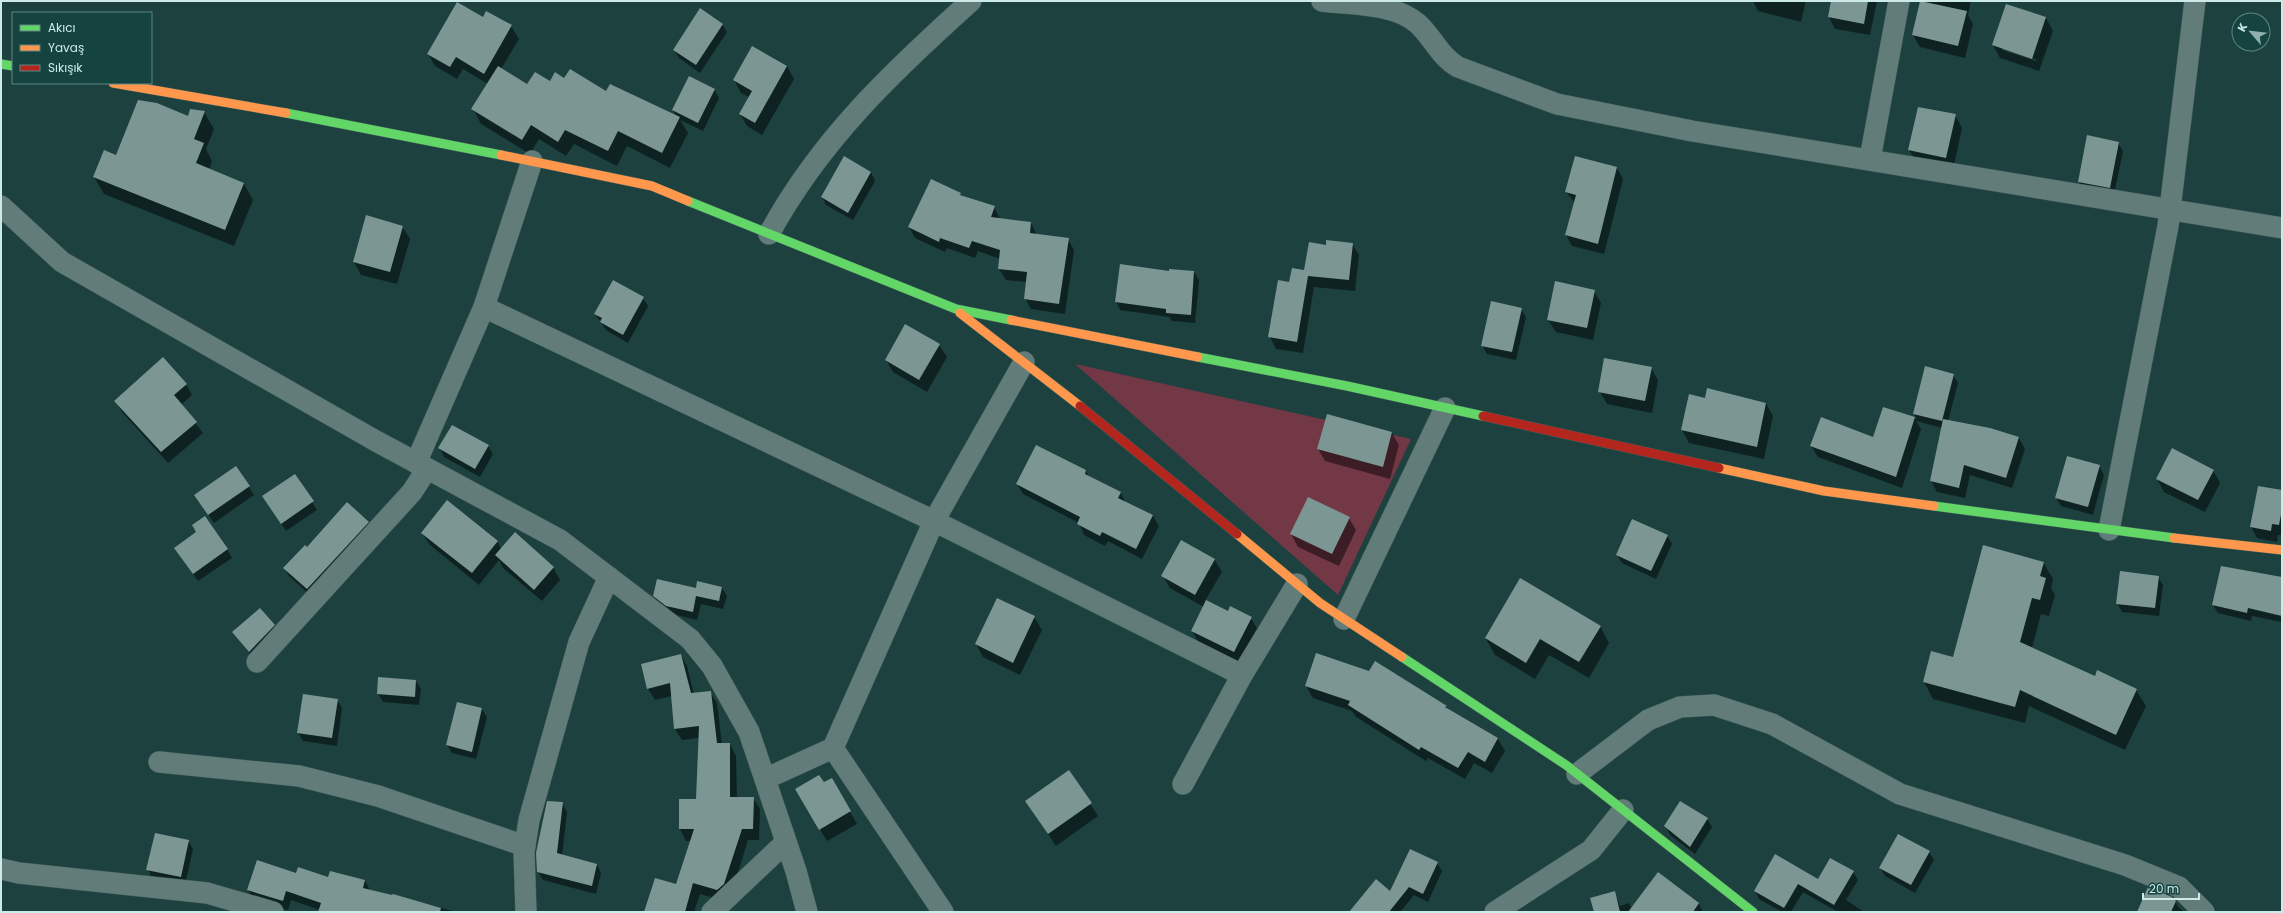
<svg xmlns="http://www.w3.org/2000/svg" width="2283" height="913" viewBox="0 0 2283 913" font-family="Poppins,sans-serif">
<style>
.green{fill:#723846}
.shadow{fill:#0007;fill-rule:evenodd}
.building{fill:#7c9793}
.lines{fill:none;stroke-linecap:round;stroke-linejoin:round}
.street-casing{stroke:#425d5a;stroke-width:22}
.fast-casing{stroke:#425d5a;stroke-width:10}
.slow-casing{stroke:#425d5a;stroke-width:10}
.jam-casing{stroke:#425d5a;stroke-width:10}
.street{stroke:#627c7a;stroke-width:21}
.fast{stroke:#63d668;stroke-width:9}
.slow{stroke:#ff974d;stroke-width:9}
.jam{stroke:#b3261e;stroke-width:9}
</style>
<rect width="100%" height="100%" fill="#1c413f"/>
<path class="green" d="M1075 364 1411 439 1338 595Z"/>
<path class="shadow" d="M1753 1H1806L1801 22 1758 11Z
M1832 1H1877L1870 35 1835 29 1829 17Z
M1921 1H1971L1968 15 1973 24 1965 58 1920 47 1913 35Z
M2007 5 2046 18 2053 31 2039 71 2000 58 1993 45ZM2002 48 2037 60 2036 61 2002 50Z
M483 19 511 26 519 39 501 69 528 86 565 79 677 117 673 110 714 89 719 98 703 131 680 120 688 133 670 168 627 146 617 166 574 144 566 156 539 139 530 154 481 124 473 109 488 84 463 69 457 79 435 66 428 54Z
M722 24 727 32 700 73 679 58 674 50Z
M787 66 794 79 762 135 747 126 740 114 749 97 741 93 734 80Z
M204 112 214 129 206 149 212 161 209 170 244 184 253 200 234 246 104 194 94 177 117 156 188 117Z
M1955 115 1962 128 1953 170 1917 163 1909 150Z
M2118 143 2123 151 2114 195 2083 190 2079 182Z
M1576 158 1617 168 1623 179 1604 254 1572 246 1566 235 1575 203 1566 192Z
M871 172 875 181 853 220 826 205 822 197Z
M961 194 962 196 994 207 1000 219 1031 223 1037 235 1068 239 1074 250 1065 314 1031 309 1025 298 1027 282 1006 280 999 269 1000 259 978 251 975 258 947 248 945 252 915 238 909 227Z
M402 226 410 239 397 284 361 275 354 262Z
M1352 244 1359 255 1355 291 1314 287 1303 353 1276 349 1270 337 1290 283 1305 271 1327 246Z
M1170 272H1194L1199 280 1195 323 1172 321 1169 317 1120 310 1116 301Z
M1594 291 1601 303 1593 340 1556 332 1548 320Z
M643 298 648 306 628 343 606 330 595 314Z
M1521 309 1526 317 1516 360 1487 354 1482 345Z
M939 345 947 357 927 392 893 372 886 360Z
M1651 368 1658 380 1652 413 1607 404 1600 392Z
M1953 375 1958 383 1948 421 2019 438 2025 449 2012 488 1970 475 1965 498 1937 492 1931 481 1942 428 1916 421 1921 429 1902 488 1818 457 1811 446 1874 438 1883 408 1917 419 1914 414Z
M186 384 192 395 181 405 203 433 168 463 122 412 116 401Z
M1706 399 1766 403 1773 416 1764 459 1689 443 1682 430Z
M1327 415 1392 433 1399 445 1390 479 1325 461 1318 449Z
M488 446 493 454 480 477 444 457 440 448Z
M2099 466 2104 475 2093 515 2061 506 2056 498Z
M236 467 254 495 214 523 201 503Z
M2213 470 2220 483 2205 512 2164 492 2157 479Z
M1086 471 1089 477 1120 492 1126 503 1153 516 1159 526 1142 559 1108 541 1105 546 1084 535 1079 523 1023 494 1017 484Z
M295 475 317 510 286 531 268 504Z
M2258 487 2282 491V535H2278L2277 542 2257 538 2251 527Z
M1349 518 1356 530 1339 566 1298 547 1291 534Z
M368 522 373 531 312 597 289 576 284 568 307 548Z
M422 533 497 541 501 549 553 567 560 580 542 601 503 568 499 560 479 585 430 545Z
M1667 536 1672 544 1656 579 1622 563 1617 555Z
M227 549 232 558 198 581 180 556Z
M1214 559 1222 572 1205 601 1228 613 1251 618 1258 630 1241 664 1199 643 1192 631 1204 607 1170 588 1163 576Z
M2043 562 2053 579 2051 588 2055 595 2049 616 2041 614 2032 648 2095 678 2136 690 2146 706 2125 750 2029 706 2025 723 1933 699 1924 682 1953 658Z
M2158 577 2163 585 2159 616 2122 612 2117 603Z
M2282 579V622L2252 616 2251 621 2218 613 2213 605Z
M698 582 722 588 727 596 723 609 701 604 697 620 672 614 659 604 654 596 696 590Z
M998 599 1034 617 1042 630 1020 675 983 657 976 644Z
M274 625 279 633 254 659 233 632Z
M1600 626 1609 643 1589 678 1549 655 1535 679 1495 655 1486 639Z
M681 655 687 666 694 694 710 692 717 703 722 744H730L736 756 737 798H753L760 809 759 840H748L731 895 724 901 700 894 694 912H645L677 886 691 841H686L680 829V800H697L699 738 682 740 675 729 672 696 655 700 648 689Z
M379 678 416 681 421 689 419 705 383 702 378 694Z
M1306 686 1446 706 1448 710 1498 739 1505 751 1492 773 1474 763 1465 779 1428 758 1426 761 1356 717 1352 711 1313 698Z
M337 700 342 708 337 746 303 741 298 733Z
M458 703 482 709 487 717 476 759 452 753 447 745Z
M1069 771 1098 816 1056 846 1026 801Z
M831 779 857 824 827 841 796 789 823 784Z
M562 803 567 812 562 856 597 865 601 873 596 894 543 880 538 872Z
M1707 819 1712 827 1695 854 1670 835 1666 826Z
M188 841 193 849 185 885 152 878 148 869Z
M1929 852 1934 860 1915 893 1885 876 1880 868Z
M1437 863 1442 871 1428 902 1414 895 1400 912H1356Z
M1853 872 1858 880 1846 900 1864 912H1838L1803 892 1791 912H1782L1759 899 1755 891 1818 881Z
M1658 873 1699 904 1703 912H1638Z
M297 874 365 881 370 890 457 912H320V910L291 900 288 910 253 899 248 890Z
M1614 892 1620 906 1629 903 1634 912H1595Z
M2175 901 2179 908 2185 912H2138Z"/>
<path class="building" d="M1831 1H1868L1864 24 1828 17Z
M1920 1 1967 11 1958 46 1912 35Z
M457 2 483 17 486 11 512 25 484 74 456 57 450 67 427 54Z
M2006 4 2046 17 2032 59 1992 45Z
M700 8 723 24 696 65 673 50Z
M752 46 787 66 755 123 739 114 752 91 733 80Z
M498 66 527 84 535 72 550 81 555 72 564 78 570 69 606 91 610 84 680 117 662 153 618 131 608 151 565 130 558 142 531 125 522 140 471 109Z
M689 76 715 89 698 123 672 110Z
M138 100 157 103 188 116 190 109 205 111 194 139 204 143 196 163 244 183 225 230 93 177 104 150 116 155Z
M1918 107 1956 114 1946 158 1908 150Z
M2087 135 2119 142 2110 188 2078 182Z
M844 156 871 172 848 213 821 197Z
M1575 156 1617 167 1598 244 1565 235 1576 195 1565 192Z
M931 179 961 193 960 195 995 206 991 217 1031 222 1030 233 1069 238 1059 304 1024 299 1027 272 998 269 1000 250 972 241 969 248 940 238 939 242 908 227Z
M366 215 403 226 390 272 353 262Z
M1326 240 1353 243 1349 280 1308 276 1297 342 1268 337 1278 280 1289 282 1292 268 1304 270 1309 242 1326 245Z
M1120 264 1169 271V269L1194 271 1191 315 1166 313V309L1115 302Z
M613 280 644 297 623 335 600 322 602 318 594 314Z
M1555 281 1595 290 1587 328 1547 320Z
M1491 301 1522 308 1512 352 1481 346Z
M905 324 940 344 919 380 885 360Z
M163 357 187 384 174 395 197 422 161 452 114 401Z
M1604 358 1652 367 1645 401 1598 392Z
M1925 366 1954 374 1942 421 1913 414Z
M1707 388 1766 403 1757 447 1681 430 1689 394 1705 398Z
M1883 407 1915 417 1896 477 1810 446 1821 417 1873 437Z
M1327 414 1392 432 1383 467 1317 449Z
M1943 419 1990 428 2019 437 2006 478 1964 465 1959 488 1930 481Z
M452 425 489 445 475 469 438 448Z
M1036 445 1086 470 1085 474 1121 492 1118 498 1153 515 1136 549 1102 532 1100 536 1077 524 1080 517 1016 484Z
M2172 448 2214 470 2198 500 2156 479Z
M2067 456 2100 465 2088 507 2055 498Z
M236 466 250 486 208 515 194 495Z
M295 474 314 501 281 524 262 496Z
M2258 486 2282 490V509L2279 525 2272 524 2271 531 2250 527Z
M1308 497 1350 517 1332 554 1290 534Z
M447 500 498 541 472 573 421 533Z
M347 502 369 522 307 589 283 568 305 545 307 547Z
M205 516 228 549 193 574 174 548 196 532 192 525Z
M1632 519 1668 535 1651 571 1616 555Z
M515 532 554 567 534 590 495 555Z
M1181 540 1215 559 1195 595 1161 576Z
M1983 545 2044 562 2040 576 2046 578 2040 600 2032 598 2020 642 2095 676 2097 670 2137 689 2116 735 2020 690 2015 707 1923 682 1931 651 1953 657Z
M2221 566 2282 577V616L2248 608 2247 613 2212 605Z
M2120 571 2159 576 2155 608 2116 604Z
M1520 578 1601 626 1579 662 1540 639 1526 663 1485 638Z
M657 579 696 588 697 581 722 587 719 601 696 596 693 612 666 606 653 596Z
M997 598 1035 616 1013 663 975 644Z
M1206 600 1228 611 1230 606 1252 617 1234 652 1191 631Z
M260 608 275 625 249 652 232 632Z
M1316 653 1369 671 1375 661 1447 706 1445 707 1498 738 1485 762 1468 752 1458 768 1421 747 1419 750 1348 705 1350 701 1305 686Z
M681 654 691 693 711 691 717 743H730V797H754L753 829H742L724 884 717 890 693 883 685 912H644L655 878 676 884 694 829H679V799H696L699 726 674 729 670 683 647 689 641 664Z
M378 677 416 680 415 697 377 694Z
M303 694 338 699 332 738 297 733Z
M457 702 482 708 472 752 446 745Z
M1069 770 1092 803 1048 834 1025 801Z
M819 775 824 782 832 778 851 811 819 830 795 789Z
M547 801 563 802 557 853 597 864 592 886 537 872 536 853Z
M1680 801 1708 818 1690 847 1664 826Z
M155 833 189 840 181 877 146 870Z
M1898 834 1930 851 1911 885 1879 868Z
M1410 849 1438 862 1423 894 1409 887 1389 912H1349L1376 879 1390 891Z
M1775 854 1818 879 1830 858 1854 871 1834 905 1798 884 1784 908 1754 891Z
M257 860 296 873 298 867 328 877 330 871 365 880 363 888 392 895 393 894 441 908 440 912H318L321 903 286 891 283 901 247 890Z
M1658 872 1699 903 1693 912H1628Z
M2148 887 2172 897 2176 901 2171 912H2137Z
M1615 891 1620 912H1594L1590 898Z"/>
<g class="lines">
<defs>
<path id="street" d="M1322 1C1352 5 1393 3 1417 23 1433 37 1439 56 1458 67L1557 104 1692 131 2282 228
M1870 159 1899 1
M1 206 62 262 376 441 560 540 690 639 712 666 749 732 796 871 807 912
M769 234C820 140 892 72 971 1
M484 307 934 521 1242 675
M416 463 484 307 532 161
M2109 530 2168 226 2195 1
M1344 619 1445 408
M257 662 412 492 427 469
M833 748 943 912
M159 762 299 776 378 796 525 846
M1577 774 1648 720 1680 707 1714 705 1772 724 1900 794 2125 865 2179 887 2204 912
M765 779 833 748 934 521 1024 362
M1183 784 1242 675 1297 584
M1 869 19 873 207 893 273 912
M526 912 524 852 529 820 579 642 609 577
M712 912 786 842
M1495 912 1591 850 1623 810"/>
<path id="fast" d="M1 64 13 66
M286 113 501 155
M688 201 956 309 1011 320
M1198 357 1347 386 1483 416
M1934 506 2174 538
M1402 657 1566 765 1753 912"/>
<path id="slow" d="M113 83 286 113
M501 155 652 186 688 201
M960 313 1080 406
M1011 320 1198 357
M1719 468 1824 491 1934 506
M1237 534 1320 603 1402 657
M2174 538 2282 550"/>
<path id="jam" d="M1080 406 1237 534
M1483 416 1719 468"/>
</defs>
<use href="#street" class="street-casing"/>
<use href="#fast" class="fast-casing"/>
<use href="#slow" class="slow-casing"/>
<use href="#jam" class="jam-casing"/>
<use href="#street" class="street"/>
<use href="#fast" class="fast"/>
<use href="#slow" class="slow"/>
<use href="#jam" class="jam"/>
</g>
<rect width="2283" height="913" fill="none" stroke="#cceae7" stroke-width="4"/>
<rect x="12" y="12" width="140" height="72" fill="#144340" stroke="#5e8683"/>
<rect x="20" y="25" width="20" height="6" fill="#63d668" stroke="#5e8683"/>
<text x="48" y="32" font-size="12" fill="#cceae7">Akıcı</text>
<rect x="20" y="45" width="20" height="6" fill="#ff974d" stroke="#5e8683"/>
<text x="48" y="52" font-size="12" fill="#cceae7">Yavaş</text>
<rect x="20" y="65" width="20" height="6" fill="#b3261e" stroke="#5e8683"/>
<text x="48" y="72" font-size="12" fill="#cceae7">Sıkışık</text>
<g transform="translate(2251 32) rotate(298)"><circle r="19" fill="#144340" stroke="#5e8683"/>
<path d="M0-3L7 15L0 10L-7 15Z" fill="#8eafac"/>
<text y="-6" font-size="11" font-weight="bold" text-anchor="middle" fill="#cceae7">K</text>
</g>
<path d="M2143 893v6h56v-6" fill="none" stroke="#cceae7" stroke-width="2"/>
<text x="2149" y="893" font-size="12" fill="#cceae7" stroke="#144340" stroke-width="3" paint-order="stroke">20 m</text>
</svg>
